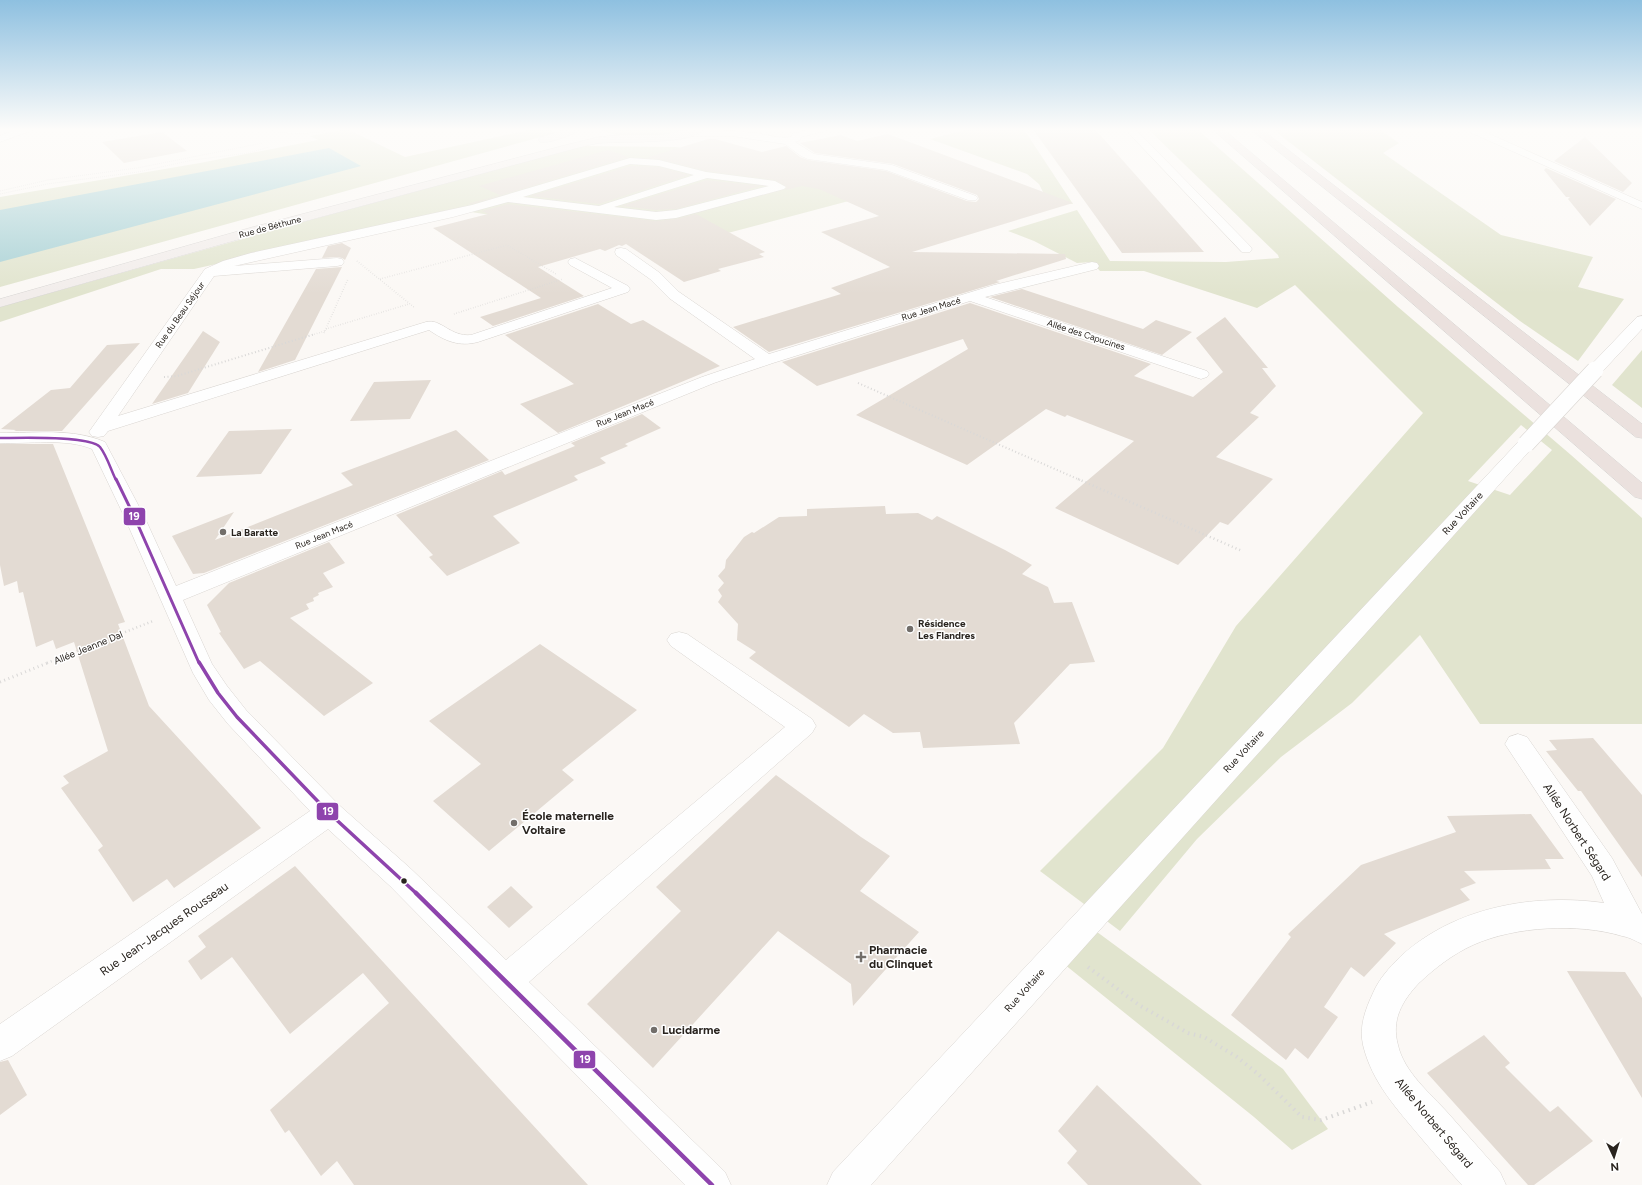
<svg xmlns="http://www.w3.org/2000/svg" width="1642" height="1185" viewBox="0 0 1642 1185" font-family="Figtree,sans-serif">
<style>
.green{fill:#e1e4ce;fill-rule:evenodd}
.water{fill:#a8d1d5}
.building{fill:#e3dbd3}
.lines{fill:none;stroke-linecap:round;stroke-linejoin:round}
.minor-casing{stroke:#d9d5d1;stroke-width:1}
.major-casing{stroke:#d7d5d3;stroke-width:1}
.highway-casing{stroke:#d7d5d3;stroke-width:1}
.path-far5{stroke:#d9d8d7;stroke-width:1;stroke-dasharray:0.5 1.5;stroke-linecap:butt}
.path-far4{stroke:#d9d8d7;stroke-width:1.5;stroke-dasharray:0.5 2;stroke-linecap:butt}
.path-far3{stroke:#d9d8d7;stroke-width:2;stroke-dasharray:1 2.5;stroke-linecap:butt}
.path-far2{stroke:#d9d8d7;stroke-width:2.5;stroke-dasharray:1 3;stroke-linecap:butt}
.path-far1{stroke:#d9d8d7;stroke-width:3;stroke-dasharray:1 3.5;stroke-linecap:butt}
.path{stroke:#d9d8d7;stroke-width:4;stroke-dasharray:1.5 4.5;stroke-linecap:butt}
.minor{fill:#fefefe;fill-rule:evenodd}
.major{fill:#f2edeb;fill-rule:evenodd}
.highway{fill:#ebe1de;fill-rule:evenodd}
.minor-bridge-casing{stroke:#d9d5d1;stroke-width:18;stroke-linecap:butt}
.minor-bridge{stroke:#fefefe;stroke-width:17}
.bus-1-far3-casing{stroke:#fff;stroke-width:5}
.bus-1-far2-casing{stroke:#fff;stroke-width:6}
.bus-1-far1-casing{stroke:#fff;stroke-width:6}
.bus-1-casing{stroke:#fff;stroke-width:8}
.bus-1-far3{stroke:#8e44ad;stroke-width:2.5}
.bus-1-far2{stroke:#8e44ad;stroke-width:3}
.bus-1-far1{stroke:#8e44ad;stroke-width:3.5}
.bus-1{stroke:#8e44ad;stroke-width:4.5}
.poi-dot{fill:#726e6a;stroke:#fff;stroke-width:1.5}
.bus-dot{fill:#29241f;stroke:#fff;stroke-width:1.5}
.labels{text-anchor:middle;stroke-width:3;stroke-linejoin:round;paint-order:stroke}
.far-street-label{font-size:9px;fill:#29241f;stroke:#fff}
.street-label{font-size:10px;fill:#29241f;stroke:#fff}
.poi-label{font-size:10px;font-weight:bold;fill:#29241f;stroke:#fff;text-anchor:start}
.near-poi-label{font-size:12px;font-weight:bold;fill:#29241f;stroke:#fff;text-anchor:start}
.near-street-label{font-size:12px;fill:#29241f;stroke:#fff}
.line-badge{stroke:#fff;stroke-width:1.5}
.badge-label{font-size:11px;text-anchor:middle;font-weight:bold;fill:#fff}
</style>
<rect width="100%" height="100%" fill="#fbf8f5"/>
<path class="green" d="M538 128H548L555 133 0 287V197L200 163 318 140 310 136 347 129 405 157Z
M597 128H695C669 137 621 142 597 128Z
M974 128H1023L1073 204 1056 202 1046 198 1039 184 1027 174 930 139Z
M1147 128H1196L1398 307 1571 455 1642 518V724H1480L1420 635 1352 703 1281 757 1197 839 1120 931 1040 871 1163 748 1236 626 1423 413 1295 285 1257 308 1144 271H1100L1092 262 1077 263 1034 241 1008 231 1077 210 1110 261 1226 262 1279 258 1278 255ZM1521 425 1552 450 1510 495 1468 481Z
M1271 128H1378L1399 143 1383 153 1501 235 1593 257 1578 287 1624 299 1578 361 1520 321Z
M584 146 676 147 909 185 724 234 588 230 458 210 194 269H161L0 322V307L303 222Z
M1642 350V408L1612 385Z
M1093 929 1283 1069 1328 1129 1292 1150 1254 1117 1064 964Z"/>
<path class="water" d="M329 148 361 166 0 262V210Z"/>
<path class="building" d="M1032 128H1094L1204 252 1122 253Z
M162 132 187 151 124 163 102 142Z
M888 134 1073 203 912 252 1065 254 1066 259 996 281 1000 282 769 352 733 327 841 294 831 288 890 267 821 232 879 216 819 189 802 186 781 191 785 190 787 187 775 180 706 171 659 159 646 158 708 139H715L762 152 786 146 800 157 808 160 886 171 967 201 976 202 979 199 977 195 893 164 815 153 800 143 841 135 857 141Z
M1585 137 1632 183 1623 192 1554 161Z
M608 150 628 157 472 204H468L500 195 479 186Z
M630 166 659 167 689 175 599 204 530 196Z
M1546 168 1616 199 1590 226 1568 199 1570 197H1566L1544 170Z
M707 180 761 186 676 209 656 210 621 206Z
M508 204 656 221 676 219 696 214 765 252 759 254 764 257 718 269 721 271 684 282 626 244 622 246 619 245 605 251 600 249 538 267 584 296 493 326 480 317 541 298 433 228 488 214 482 211Z
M342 243 351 248 345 260 342 258 337 257 322 258 328 246Z
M342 267 295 360 258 372 316 269Z
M1022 289 1143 329 1156 320 1192 332 1162 355 990 297Z
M970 303 1151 364 1134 376 1193 397 1223 372 1196 338 1225 317 1268 368H1262L1276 386 1250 413 1259 417 1216 457 1273 479 1228 525 1220 522 1178 565 1055 508 1134 441 1067 415 1065 417 1046 409 967 465 856 415 968 349 963 339 817 386 782 362Z
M598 304 631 324 643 320 720 366 558 433 520 404 574 384 505 335Z
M203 331 220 342 188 393 152 404Z
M140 343 62 431H14L16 430 1 429 51 390 70 388 107 345Z
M431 380 410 419 350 421 374 382Z
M642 414 661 428 625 444 628 446 600 458 606 463 574 476 578 480 493 516 520 543 447 576 429 557 433 555 396 515 502 471 505 475 519 469 575 446 571 443Z
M292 429 261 474 196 477 229 431Z
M456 430 489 460 204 573 193 574 172 536 234 512 215 540 353 485 341 473Z
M0 444H53L125 622 118 624 149 706 261 828 174 888 167 879 133 902 98 850 103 846 61 788 69 783 63 776 108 751 74 642 56 649 53 640 36 647 23 592 19 593 17 581 4 586 0 565Z
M885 506 886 514 918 513 932 520 937 516 1005 550 1032 565 1022 574 1048 587 1054 603 1072 602 1095 662 1070 664 1014 723 1020 744 923 748 920 732 893 733 864 714 849 727 749 658 756 652 737 640 738 624 718 602 722 596 718 590 724 583 718 576 725 568 726 560 744 537 752 532 754 533 779 517 807 516V509Z
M329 542 345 563 323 573 333 587 318 593 319 595 313 598 314 601 306 604 309 609 290 618 373 683 324 716 260 661 244 669 219 633 221 632 207 605 229 583Z
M540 644 637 710 562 770 574 780 489 851 433 801 481 764 429 721Z
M1593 738 1642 795V877L1581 791H1578L1546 751 1557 750 1549 740Z
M776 775 861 837 890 856 860 891 919 932 853 1006 851 984 778 931 653 1068 587 1004 681 911 656 887Z
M1531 814 1564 859H1545L1551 869 1464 871 1476 883 1460 889 1470 900 1384 934 1396 943 1364 977 1351 967 1324 1007 1338 1017 1308 1059 1295 1048 1286 1060 1231 1015 1291 937 1288 934 1361 865 1456 832 1447 816Z
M295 866 564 1159 588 1185H354L337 1161 321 1176 289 1130 285 1133 270 1110 389 1003 363 973 290 1034 232 957 201 980 188 961 206 947 198 936Z
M511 886 533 907 509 928 487 907Z
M1567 971 1625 972 1642 998V1098Z
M1484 1035 1510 1063 1505 1067 1550 1112 1558 1106 1593 1141 1534 1185H1528L1427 1073Z
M8 1060 27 1095 0 1115V1062Z
M1097 1085 1149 1134 1202 1185H1088L1067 1163 1077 1151 1058 1131Z"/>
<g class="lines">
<defs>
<path id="minor" d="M21 128H35L33 130 0 142V136Z
M268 128H328C321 135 276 135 268 128Z
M814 128H830L828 130 801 137 800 140 795 142 814 154 892 165 976 196 978 198 976 200H968L886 170 808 159 801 156 785 144 732 136H691L686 133 691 130C712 130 733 130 754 133 766 134 778 139 791 137L792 134Z
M1124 128H1134L1250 246 1252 249 1250 252H1242Z
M1463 128H1476L1642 202V209L1465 130Z
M630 158 659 160 706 172 775 181 786 187 784 189 676 218 656 220 508 202 453 217 234 266 337 258 342 259 344 262 342 265 337 266 214 276 118 416 426 322C441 318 450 337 471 335L612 288 570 265 568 262 570 259 575 258 628 286 630 289 628 292 478 342C459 347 445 341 429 330L108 431 104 436 98 437 92 436 89 432 205 269 223 261 251 253 472 205ZM630 164 659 166 694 175 599 206 523 197ZM707 178 769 186 676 210 656 212 614 207Z
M621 248 626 249 660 273 679 292 769 354 994 285 1092 262 1097 263 1099 266 1097 269 985 297 1207 371 1209 374 1207 377 1201 379 1195 377 970 301 773 363 714 383 183 600 212 664 227 686 246 710 339 805 410 868 506 960 785 727 671 646 667 640 671 634 679 632 687 634 812 719 816 726 812 733 529 982 725 1172 731 1185H685L390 886 328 829 12 1056 0 1061V1024L310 811 228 724 209 700 193 673 124 516 92 449C67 438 27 444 0 443V433C34 433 73 428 105 442L144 516 176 586 702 377 755 359 669 298 650 279 616 255 615 252 616 249Z
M1642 316V329L1601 373 1595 375 1589 373 1587 370 1589 367 1637 317Z
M1526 439 1532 440 1535 444 1532 448 871 1185H827L833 1172 1520 440Z
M1518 734 1527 737 1612 858 1642 914V944C1636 941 1629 937 1622 936 1579 923 1515 926 1473 945 1453 954 1435 968 1419 983 1402 1001 1391 1020 1398 1045 1404 1072 1430 1093 1448 1113 1465 1133 1483 1152 1500 1172L1506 1185H1462C1448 1170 1435 1154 1422 1139 1398 1110 1372 1083 1363 1045 1359 1027 1365 1010 1373 993 1379 979 1389 968 1400 957 1454 907 1534 893 1604 903L1592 876 1505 744 1509 737Z"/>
<path id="major" d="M569 128H581C575 135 548 144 540 142L538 140 540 138Z
M695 128H709C694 145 623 141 600 143 591 144 582 147 573 149L261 233 0 307V299L253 227 566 145 599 137 621 135H663Z"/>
<path id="highway" d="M1211 128H1222L1642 483V499L1635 497Z
M1249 128H1260L1642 424V438L1636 437Z"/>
</defs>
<use href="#minor" class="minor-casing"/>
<use href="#major" class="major-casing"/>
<use href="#highway" class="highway-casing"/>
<path class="path-far5" d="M0 191 48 180 137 168 263 143
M0 194 47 184 138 172 193 160 248 153 269 147"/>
<path class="path-far4" d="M357 261 415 308
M380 279 507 245 556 274
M454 314 563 279
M326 329 409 304
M324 333 348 279
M312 335 325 331"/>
<path class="path-far3" d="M164 377 177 376 315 334
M858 383 1080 480"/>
<path class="path-far2" d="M1078 479 1242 551
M47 663 153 621"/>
<path class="path-far1" d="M0 682 50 662"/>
<path class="path" d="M1088 967 1139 1005 1188 1033 1204 1037 1237 1057 1258 1074 1302 1117 1321 1120 1372 1102"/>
<use href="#minor" class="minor"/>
<use href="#major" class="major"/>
<use href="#highway" class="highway"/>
<defs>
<path id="minor-bridge" d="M1526 444 1595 370"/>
</defs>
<use href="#minor-bridge" class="minor-bridge-casing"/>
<use href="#minor-bridge" class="minor-bridge"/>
<defs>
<path id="bus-1-far3" d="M0 438C17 438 90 435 100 447 107 456 111 470 116 480"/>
<path id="bus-1-far2" d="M116 479 134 516 199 663"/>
<path id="bus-1-far1" d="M199 662 218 693 237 717 329 813 417 894"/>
<path id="bus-1" d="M416 893 712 1185"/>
</defs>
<use href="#bus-1-far3" class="bus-1-far3-casing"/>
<use href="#bus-1-far2" class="bus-1-far2-casing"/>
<use href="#bus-1-far1" class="bus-1-far1-casing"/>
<use href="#bus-1" class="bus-1-casing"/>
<use href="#bus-1-far3" class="bus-1-far3"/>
<use href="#bus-1-far2" class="bus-1-far2"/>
<use href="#bus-1-far1" class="bus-1-far1"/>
<use href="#bus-1" class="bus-1"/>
</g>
<linearGradient id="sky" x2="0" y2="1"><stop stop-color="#8ec0e0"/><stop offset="0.44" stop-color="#fdfcfa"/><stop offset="1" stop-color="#fdfcfa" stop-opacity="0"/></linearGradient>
<rect width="1642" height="294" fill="url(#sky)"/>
<g class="poi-dot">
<circle cx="223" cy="532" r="4"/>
<circle cx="910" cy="629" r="4"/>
<circle cx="514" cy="823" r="4"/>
<path d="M859 951h4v4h4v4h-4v4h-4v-4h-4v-4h4z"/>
<circle cx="654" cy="1030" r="4"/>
</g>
<circle class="bus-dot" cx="404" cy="881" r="3.5"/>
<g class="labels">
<g class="far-street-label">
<text transform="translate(270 227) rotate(-15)" y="3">Rue de Béthune</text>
<text transform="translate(931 309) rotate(-17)" y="3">Rue Jean Macé</text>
<text transform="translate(180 315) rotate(-55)" y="3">Rue du Beau Séjour</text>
<text transform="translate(1086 335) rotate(18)" y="3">Allée des Capucines</text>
<text transform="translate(625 413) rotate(-22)" y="3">Rue Jean Macé</text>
<text transform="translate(324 535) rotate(-22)" y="3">Rue Jean Macé</text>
</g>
<g class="street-label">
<text transform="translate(1462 513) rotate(-47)" y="4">Rue Voltaire</text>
<text transform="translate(88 647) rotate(-22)" y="4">Allée Jeanne Dal</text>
<text transform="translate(1243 751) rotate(-47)" y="4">Rue Voltaire</text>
<text transform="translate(1024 990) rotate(-48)" y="4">Rue Voltaire</text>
</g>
<g class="poi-label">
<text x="231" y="536">La Baratte</text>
<text x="918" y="627">Résidence<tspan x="918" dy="12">Les Flandres</tspan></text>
</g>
<g class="near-poi-label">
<text x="522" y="820">École maternelle<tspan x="522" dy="14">Voltaire</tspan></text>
<text x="869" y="954">Pharmacie<tspan x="869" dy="14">du Clinquet</tspan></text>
<text x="662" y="1034">Lucidarme</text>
</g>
<g class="near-street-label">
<text transform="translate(1577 832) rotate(57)" y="4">Allée Norbert Ségard</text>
<text transform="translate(164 929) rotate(-35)" y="4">Rue Jean-Jacques Rousseau</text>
<text transform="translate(1434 1123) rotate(50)" y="4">Allée Norbert Ségard</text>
</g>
</g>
<g class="line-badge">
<rect x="123" y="507" width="23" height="19" rx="4" fill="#8e44ad"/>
<rect x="316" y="802" width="23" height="19" rx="4" fill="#8e44ad"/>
<rect x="573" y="1050" width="23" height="19" rx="4" fill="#8e44ad"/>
</g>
<g class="badge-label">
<text x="134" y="520">19</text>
<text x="328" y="815">19</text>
<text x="585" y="1063">19</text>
</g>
<g transform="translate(1614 1157) rotate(176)" stroke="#ffffff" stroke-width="3" paint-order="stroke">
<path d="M0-3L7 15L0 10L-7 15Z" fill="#29241f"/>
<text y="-6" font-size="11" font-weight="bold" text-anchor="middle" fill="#29241f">N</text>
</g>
</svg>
